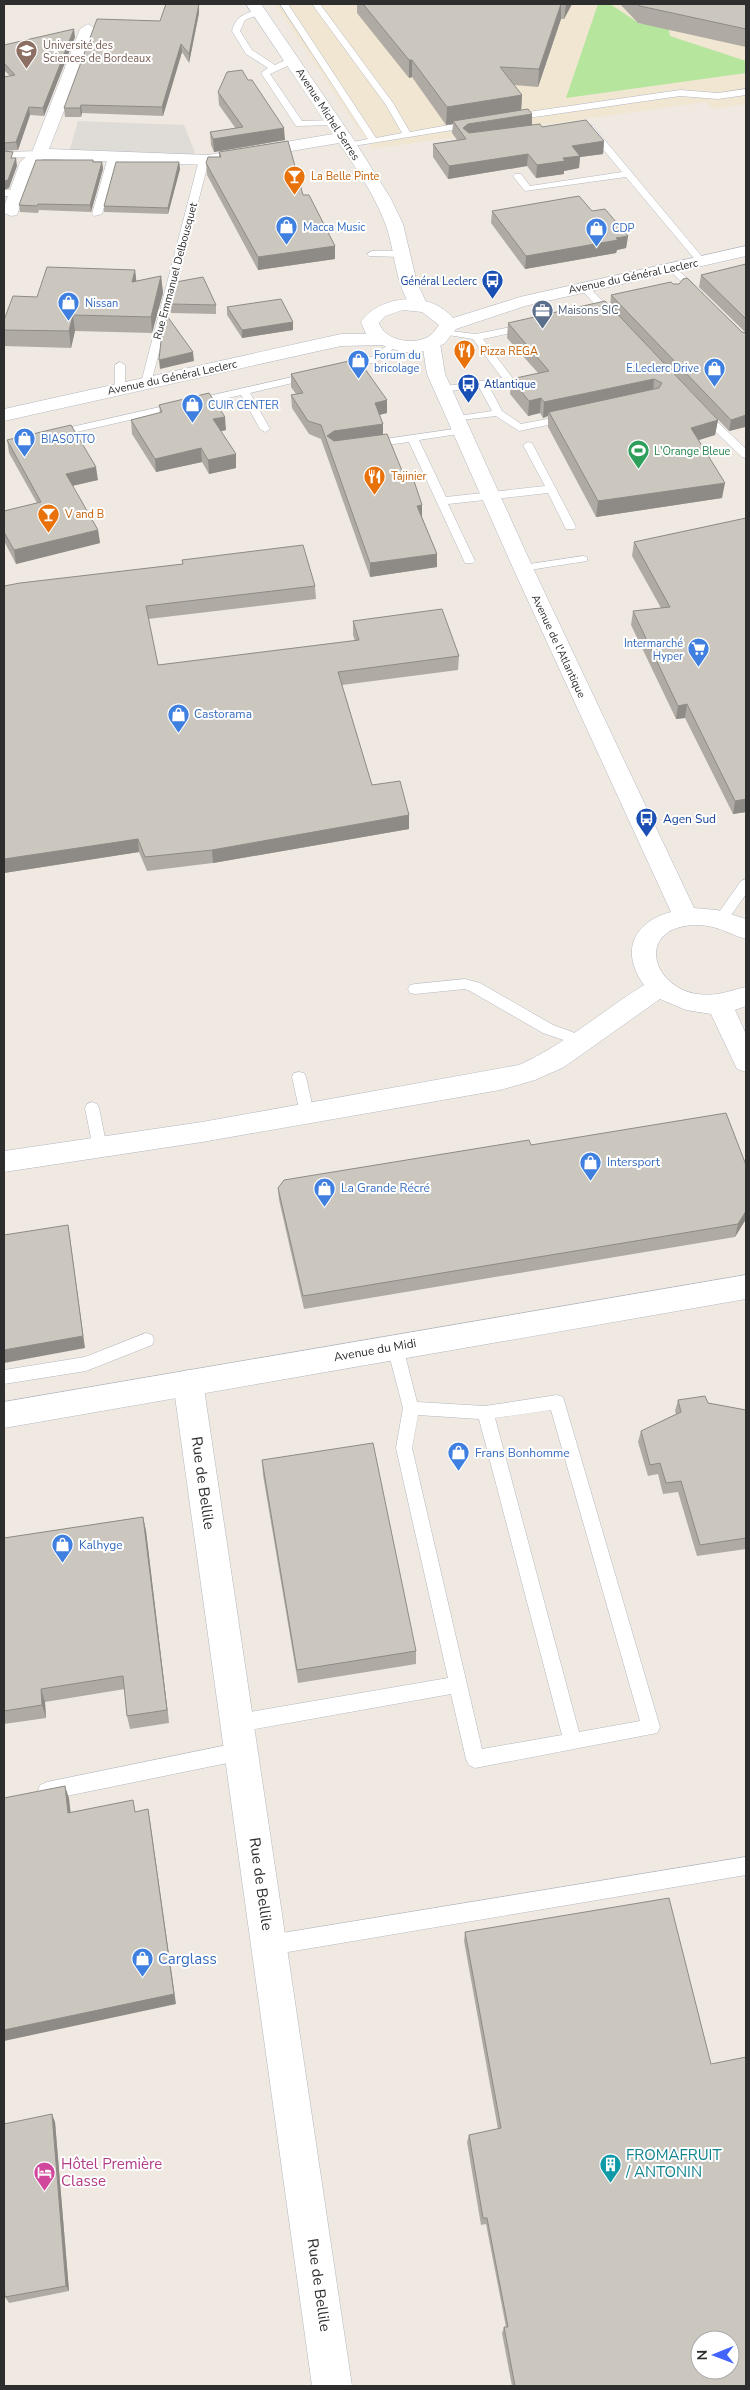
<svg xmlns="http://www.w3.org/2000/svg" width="750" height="2390" viewBox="0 0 750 2390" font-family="'Nunito Sans',sans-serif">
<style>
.education{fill:#f0e6d1}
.green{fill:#b6e59e}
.plaza{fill:#dfdcd8}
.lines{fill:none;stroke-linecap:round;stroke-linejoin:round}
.service-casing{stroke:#b4b7c1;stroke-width:1}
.minor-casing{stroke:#b4b7c1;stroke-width:1}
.tertiary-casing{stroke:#b4b7c1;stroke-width:1}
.service{fill:#fff;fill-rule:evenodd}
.minor{fill:#fff;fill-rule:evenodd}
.tertiary{fill:#fff;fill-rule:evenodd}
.wall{fill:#afaba4}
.shaded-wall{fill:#8e8b86}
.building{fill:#cbc7bf;stroke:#8e8b86;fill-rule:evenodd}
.labels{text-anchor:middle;stroke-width:4;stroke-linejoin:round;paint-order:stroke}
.far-education-label{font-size:11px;fill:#785e54;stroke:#fff;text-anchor:start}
.far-street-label{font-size:11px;fill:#2e2e2e;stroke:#fff}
.far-food-label{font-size:11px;fill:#c56008;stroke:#fff;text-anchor:start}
.far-shop-label{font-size:11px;fill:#366cbe;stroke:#fff;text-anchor:start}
.far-transit-label{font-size:11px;fill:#164399;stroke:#fff;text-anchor:end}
.far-service-label{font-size:11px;fill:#4e5e75;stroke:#fff;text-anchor:start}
.far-leisure-label{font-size:11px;fill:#27864d;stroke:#fff;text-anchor:start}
.shop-label{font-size:12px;fill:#366cbe;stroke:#fff;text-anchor:start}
.transit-label{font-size:12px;fill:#164399;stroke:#fff;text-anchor:start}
.street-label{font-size:12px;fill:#2e2e2e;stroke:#fff}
.near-street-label{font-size:15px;fill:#2e2e2e;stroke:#fff}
.near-shop-label{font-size:15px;fill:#366cbe;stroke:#fff;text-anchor:start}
.near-culture-label{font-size:15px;fill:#0d838f;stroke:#fff;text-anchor:start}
.near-hotel-label{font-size:15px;fill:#b23c85;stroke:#fff;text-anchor:start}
</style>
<rect width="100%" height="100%" fill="#efe9e1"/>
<path class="education" d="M275 4H746V104L713 109 705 102 372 149Z"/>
<path class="green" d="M598 4H610L640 24 657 22 668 24 670 36 746 61V73L566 98Z"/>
<path class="plaza" d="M78 121 184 125 196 155 69 152Z"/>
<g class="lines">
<defs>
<path id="service" d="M280 4H288L376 138 402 133 386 105 312 4H320L393 103 410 132 471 121 475 124 471 127 347 147V143L368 139Z
M260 9H263V13L245 20 240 31 252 50 275 65 290 58H296V62L270 74 302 121 335 120 339 123 338 125 296 126 261 73 268 68 246 54 232 31C235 16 246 13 260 9Z
M746 89V95L718 99 680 96 514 120 510 117 514 114 680 90 718 93Z
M587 126H593L704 259V263H698L626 177 525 191 513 176 515 174H521L530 186 622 172 587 130Z
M4 152 39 151 44 154 39 157 4 158Z
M113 154 118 157 102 214 94 216 92 214 108 157Z
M204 157 209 160 151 383 150 385H142L141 383 199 160Z
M4 190H17L22 193 17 196H4Z
M372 251H401L406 254 401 257 369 256 367 254Z
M672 265 702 291V295H696L669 270 667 268Z
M584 284 587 285 616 315V319H608L581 289V285Z
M526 324 530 325V329L483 339 514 380 509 383 489 386 502 411 521 424 568 415 572 416V420L519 431 496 416 452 421V417L492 411 479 387 443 392 438 389 439 387 502 378 473 339 442 334V330L476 334Z
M393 341 398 344 381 360 342 372 337 369 373 356Z
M120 362 125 365V389L120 392 115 389V365Z
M310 373 314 374V378L250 393 270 429 265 432 260 429 241 395 54 437 49 434 54 431Z
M703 411 707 412 746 449V458L742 457 699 416 698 414Z
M461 428 465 429V433L419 440 446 497 545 486 523 445 528 442 532 443 576 527 574 529H566L548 493 448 504 475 561 473 563H465L409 442 371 447 366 444 371 441Z
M583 556 587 557V561L523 571 517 568 523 565Z
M746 879V894L727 921H717L715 918 717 915 741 881Z
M465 979 480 983 553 1025 586 1037 588 1041 586 1045 581 1046 543 1033 470 991 465 989 415 994 410 993 408 989 410 985 415 984Z
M299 1072 304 1073 306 1077 314 1113 312 1117H302L300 1113 292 1077 294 1073Z
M92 1102 97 1104 99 1108 107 1148 105 1152H95L93 1148 85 1108 87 1104Z
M146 1333 152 1335 154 1340 152 1345 86 1371 4 1384V1370L85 1357Z
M395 1340 401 1342 403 1347 417 1402 485 1406 557 1395 563 1397 660 1727 657 1733 475 1768 469 1765 466 1759 451 1694 238 1732 232 1729 229 1723 232 1717 238 1714 448 1678 396 1448 403 1408 387 1347 389 1342ZM551 1410 640 1721 579 1732 495 1418ZM418 1415 479 1419 562 1735 482 1749 412 1448Z
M242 1742 248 1745 251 1751 248 1757 242 1760 47 1800 40 1797 38 1791 40 1785 47 1782Z
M746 1857V1875L270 1955 263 1952 260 1945 263 1938 270 1935Z"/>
<path id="minor" d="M246 4H261L352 137 391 199 403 224 417 283 428 306 425 310H413C394 283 396 252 385 223 374 194 356 168 339 143L208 165 43 159 36 164 17 215 11 216 4 213V207L20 162 32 152 80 29 88 24 96 29 49 149 208 155 333 134Z
M431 337 438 339 440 343 445 374 533 568 694 908 717 910 746 919V939C729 934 716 925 698 925 636 925 649 986 697 994 715 997 729 991 746 987V1006L735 1010 746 1034V1072L737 1069 711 1014 686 1010 660 999 564 1067 535 1080 500 1090 202 1142 4 1172V1151L202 1122 519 1065C564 1045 602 1011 644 985 620 952 633 922 671 912L513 568 427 374 422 343 424 339Z
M188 1370 198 1373 203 1382 352 2386H312L173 1382 178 1373Z"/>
<path id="tertiary" d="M746 246V256L525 306 456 329 444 344 420 352H402L382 345 341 346 4 421V409L341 334H366L361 322C380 294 431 291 453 318L520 297ZM403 310 422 312 439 325C436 329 433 334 428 337 413 345 385 341 379 323L385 316Z
M746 1275V1299L4 1428V1402Z"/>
</defs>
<use href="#service" class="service-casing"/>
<use href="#minor" class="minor-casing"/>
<use href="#tertiary" class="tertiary-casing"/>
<use href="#service" class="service"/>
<use href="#minor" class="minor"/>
<use href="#tertiary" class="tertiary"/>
</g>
<path class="wall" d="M199 4V13L189 63 182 52 163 116 82 113 81 117H65L64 108 160 21Z
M357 4H572L564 19H561L538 87 514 85 522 95 521 110 532 114V125L604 141 603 154 580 157 579 168 564 171V174L536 178 527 166 448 179 433 157V144L457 140 452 133 453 124 446 125 412 77 409 78 357 13Z
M620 4H746V47L638 23Z
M75 37 44 116 30 115 18 150 4 151V77L10 76 4 70V45Z
M248 80 285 140 214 152 211 145 210 132 236 129 219 105 218 92Z
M219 152 303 195 335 246V259L258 270 207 175 206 163 219 157Z
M93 160 94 162H102L103 169 91 212 39 210 38 213 20 212 19 205Z
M179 162 180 169 168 214 104 212V206Z
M492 211H592L628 236 626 248 617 250 616 253 525 269 491 223Z
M746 264V333L699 287 701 275Z
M135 270 136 281 161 276 163 293 152 333 75 331 71 348 4 346V320L37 297Z
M673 284 742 332 746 333V429L745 427 729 431 619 316 718 420 715 435 699 440 722 498 596 517 548 427V416L543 418 540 413 528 416 510 394 511 379 538 373 507 338 508 323 610 307 611 295Z
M171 304 216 305V314L171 313Z
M227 307 293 322V330L242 338 227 315Z
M291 374 387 413 379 415 383 424V434L422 517 437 554V567L370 577 321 439 309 434 292 408 291 395 296 394 291 387Z
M159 405 226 430 221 431 236 468 209 474 202 462 156 472 132 434 131 420 160 413Z
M7 440 98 480 72 486 98 530 100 543 16 564 4 541V511L37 503 9 453Z
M746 518V812L733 814 685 718 676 719 631 625 633 611 661 608 632 556 634 542Z
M182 560 315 586 316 599 148 619 158 665 355 641 353 635V621L459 656 458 670 342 685 372 785 409 815V829L213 863 147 871 139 852 4 873V586L183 564Z
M531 1145 746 1165V1219L735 1237 304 1309 279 1200 278 1188Z
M678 1400 708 1403 746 1410V1549L697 1556 678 1492 663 1494 658 1474 648 1476 638 1442 641 1431 676 1414 675 1411Z
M262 1460 416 1651V1664L298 1683 263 1475Z
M143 1517 146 1531 169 1723 130 1729 127 1716 125 1689 45 1702 46 1718 4 1724V1538Z
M465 1932 746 2386H512L502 2333 504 2327H506L486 2224 481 2225 467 2142 469 2135 498 2129 464 1941Z
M55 2122 69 2291 9 2303 5 2297Z"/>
<path class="shaded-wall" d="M199 4V13L189 63V54Z
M561 4V19L538 87 539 69Z
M566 4H572L564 19Z
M74 29 75 37 44 116 43 108Z
M181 44 182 52 163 116 162 107Z
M409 60H412V77L409 78Z
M522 95 521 113 453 121V124L446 125 447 107Z
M81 105 82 113 81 117 80 108Z
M29 107 30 115 18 150 16 142Z
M532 114V127L468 136 463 128 468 124Z
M284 128 285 140 214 152 213 139Z
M604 141 603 154 580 157 579 168 564 171V174L536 178 537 165 572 146Z
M528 154 527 166 448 179 449 166Z
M16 158 17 166 9 188 4 190V181Z
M102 162 103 169 91 212 90 205Z
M179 162 180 169 168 214V208Z
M4 190 5 198 4 204Z
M628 236 626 248 617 250 616 253 525 269 526 256Z
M335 246V259L258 270V257Z
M135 270 137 286 132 282Z
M161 276 163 293 152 333 151 317Z
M73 315 75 331 71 348 69 331Z
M293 322V330L242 338V330Z
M193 352 194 361 160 369 159 360Z
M654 379 653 394 549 412 548 416 543 418 544 402Z
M541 398 540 413 528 416 529 401Z
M387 400V413L375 416V403Z
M746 415 745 427 729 431 731 420Z
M225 417 226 430 214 433 213 419Z
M718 420 715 435 689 443 691 428Z
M383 424V437L327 444V436L334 431Z
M201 448 202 462 156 472 155 459Z
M236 454V468L209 474 208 460Z
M96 467 98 480 67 487 66 474Z
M725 483 722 498 596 517 598 501Z
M422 505V518L417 506Z
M98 530 100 543 16 564 14 550Z
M437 554V567L370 577V563Z
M687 704 685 718 676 719 678 706Z
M746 799V812L733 814 735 801Z
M409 815V829L213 863 212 850Z
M138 839 139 852 4 873V859Z
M746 1211V1219L735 1237 738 1224Z
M68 1225 70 1238 85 1348 4 1363V1350Z
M143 1517 146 1531 169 1723 167 1710Z
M41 1689 45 1702 46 1718 42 1705Z
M65 1786 69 1798 72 1825 68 1813Z
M148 1809 150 1821 176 2004 4 2041V2030Z
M52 2114 55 2122 69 2291 66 2286Z"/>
<path class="building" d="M166 4H199L189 54 181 44 162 107 81 105 80 108H64L97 19 160 21Z
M363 4H561L539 69 500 67 522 95 447 107 412 60H409Z
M638 4H746V29L640 6Z
M74 29 43 108 29 107 16 142 4 143V77L15 75 4 63V45Z
M242 70 248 80H252L284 128 213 139 210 132 243 127 218 92 227 72Z
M528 109 532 114 468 124 463 128 469 133 540 124 542 127 586 120 604 141 572 146 580 156 563 158 565 161 537 165 528 154 449 166 433 144 466 139 453 121Z
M288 141 303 195H309L335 246 258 257 206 163 208 157H221L219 152Z
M4 151 13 152 11 158H16L8 180 4 181Z
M36 160H93V162H102L90 205 38 204 37 206 19 205Z
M116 162H179L168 208 104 206Z
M579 196 592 211 605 209 628 236 616 238 618 240 526 256 492 211Z
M746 264V319L701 275Z
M47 267 135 270 132 282 161 276 151 317 73 315 69 331 4 330V320L13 296 37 297Z
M203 277 216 305 171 304 176 282Z
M687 278 742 332 746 333V415L731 420 611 295 671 282 673 284H679L683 279Z
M281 299 293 322 242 330 227 307Z
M605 301 718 420 691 428 725 483 598 501 549 412 659 388 662 383 654 379 544 402 541 398 529 401 511 379 549 371 508 323Z
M167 316 193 352 159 360 161 341Z
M358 359 387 400 375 403 383 424 334 431 327 436 334 441 387 434 405 478H413L422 505 417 506 437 554 370 563 321 425 308 421 291 395 303 393 291 374Z
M209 393 225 417 213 419 236 454 208 460 201 448 155 459 131 420 162 412 159 405Z
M71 425 96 467 66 474 98 530 14 550 4 532V511L41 502 7 440Z
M746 518V799L735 801 687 704 678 706 633 611 670 607 634 542Z
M303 545 315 586 146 606 158 665 359 640 353 621 442 609 459 656 338 672 372 785 400 781 409 815 212 850 145 857 138 839 4 859V586L20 583 183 564 182 560Z
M726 1113 746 1165V1211L738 1224 303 1296 278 1188 284 1180 529 1140 531 1145Z
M68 1225 83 1336 4 1350V1235Z
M705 1396 708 1403 746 1410V1538L700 1545 681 1481 666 1483 660 1463 650 1465 641 1431 681 1412 678 1400Z
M373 1443 416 1651 297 1670 262 1460Z
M143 1517 167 1710 127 1716 123 1676 41 1689 42 1705 4 1711V1538Z
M65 1786 68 1813 133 1800 135 1812 148 1809 174 1994 4 2030V1798Z
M669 1898 711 2064 746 2057V2386H515L504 2327H508L487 2218H483L469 2135 501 2128 465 1932ZM700 2340H730V2370H700Z
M52 2114 66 2286 5 2297 4 2280V2124Z"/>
<defs>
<symbol id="university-pin" viewBox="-11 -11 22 30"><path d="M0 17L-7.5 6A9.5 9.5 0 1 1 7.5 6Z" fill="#8d6e63" stroke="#fff"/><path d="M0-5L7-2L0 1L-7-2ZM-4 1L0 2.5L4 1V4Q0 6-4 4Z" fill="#fff"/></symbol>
<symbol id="bar-pin" viewBox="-11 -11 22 30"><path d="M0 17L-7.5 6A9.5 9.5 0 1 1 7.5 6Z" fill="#e8710a" stroke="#fff"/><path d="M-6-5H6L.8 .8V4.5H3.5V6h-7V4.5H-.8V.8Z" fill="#fff"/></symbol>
<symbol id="shop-pin" viewBox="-11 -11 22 30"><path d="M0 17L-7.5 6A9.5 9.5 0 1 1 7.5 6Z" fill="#3f7fe0" stroke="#fff"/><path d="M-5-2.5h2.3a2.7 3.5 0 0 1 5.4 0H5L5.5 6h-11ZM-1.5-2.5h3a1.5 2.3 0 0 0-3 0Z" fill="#fff"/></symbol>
<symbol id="bus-pin" viewBox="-11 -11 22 30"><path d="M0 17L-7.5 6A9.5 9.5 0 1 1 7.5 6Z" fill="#1a4fb4" stroke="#fff"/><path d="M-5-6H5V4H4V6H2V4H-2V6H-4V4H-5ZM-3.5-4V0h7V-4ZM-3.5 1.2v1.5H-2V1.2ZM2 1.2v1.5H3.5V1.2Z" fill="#fff"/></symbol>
<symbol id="office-pin" viewBox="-11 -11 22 30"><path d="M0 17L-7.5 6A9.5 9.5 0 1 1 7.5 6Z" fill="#5c6f8a" stroke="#fff"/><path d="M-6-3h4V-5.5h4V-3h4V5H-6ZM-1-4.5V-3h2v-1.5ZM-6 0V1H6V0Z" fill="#fff"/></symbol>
<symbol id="restaurant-pin" viewBox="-11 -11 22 30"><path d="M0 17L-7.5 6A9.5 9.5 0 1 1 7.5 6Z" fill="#e8710a" stroke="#fff"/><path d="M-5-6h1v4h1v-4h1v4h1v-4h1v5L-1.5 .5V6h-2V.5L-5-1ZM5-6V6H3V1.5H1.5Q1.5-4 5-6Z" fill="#fff"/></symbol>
<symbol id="stadium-pin" viewBox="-11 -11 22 30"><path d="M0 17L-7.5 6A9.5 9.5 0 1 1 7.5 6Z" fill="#2e9e5b" stroke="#fff"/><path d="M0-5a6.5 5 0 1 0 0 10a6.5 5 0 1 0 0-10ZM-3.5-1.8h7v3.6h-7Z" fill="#fff"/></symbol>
<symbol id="supermarket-pin" viewBox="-11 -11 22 30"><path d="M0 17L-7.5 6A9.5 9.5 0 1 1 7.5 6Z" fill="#3f7fe0" stroke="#fff"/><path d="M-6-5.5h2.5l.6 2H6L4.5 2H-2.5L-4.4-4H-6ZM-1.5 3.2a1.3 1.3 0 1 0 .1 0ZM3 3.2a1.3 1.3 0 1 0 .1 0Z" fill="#fff"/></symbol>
<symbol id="building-pin" viewBox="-11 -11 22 30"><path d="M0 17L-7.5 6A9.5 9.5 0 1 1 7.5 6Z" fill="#0f9aa8" stroke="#fff"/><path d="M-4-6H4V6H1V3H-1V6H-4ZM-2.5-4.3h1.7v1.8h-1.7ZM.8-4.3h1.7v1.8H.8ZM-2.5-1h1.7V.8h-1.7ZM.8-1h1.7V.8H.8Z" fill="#fff"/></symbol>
<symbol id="hotel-pin" viewBox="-11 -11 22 30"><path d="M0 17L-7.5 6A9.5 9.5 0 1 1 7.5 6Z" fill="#d1479c" stroke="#fff"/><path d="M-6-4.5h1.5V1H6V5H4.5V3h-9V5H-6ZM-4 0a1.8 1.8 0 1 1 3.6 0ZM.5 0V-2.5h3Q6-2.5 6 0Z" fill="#fff"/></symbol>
</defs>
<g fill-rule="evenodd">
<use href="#university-pin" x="14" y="38" width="25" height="34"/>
<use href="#bar-pin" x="282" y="164" width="25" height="34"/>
<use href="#shop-pin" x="274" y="214" width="25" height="34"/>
<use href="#shop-pin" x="584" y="216" width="25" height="34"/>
<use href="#bus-pin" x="480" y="268" width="25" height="34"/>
<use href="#shop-pin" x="56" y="290" width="25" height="34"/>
<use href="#office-pin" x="530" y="298" width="25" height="34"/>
<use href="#restaurant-pin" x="452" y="338" width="25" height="34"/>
<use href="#shop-pin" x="346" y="348" width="25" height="34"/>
<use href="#shop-pin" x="702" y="356" width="25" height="34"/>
<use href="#bus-pin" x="456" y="372" width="25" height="34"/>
<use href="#shop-pin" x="180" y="392" width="25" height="34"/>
<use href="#shop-pin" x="12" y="426" width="25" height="34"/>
<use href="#stadium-pin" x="626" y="438" width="25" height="34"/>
<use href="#restaurant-pin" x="362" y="464" width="25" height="34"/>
<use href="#bar-pin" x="36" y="502" width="25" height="34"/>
<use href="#supermarket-pin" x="686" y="636" width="25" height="34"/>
<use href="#shop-pin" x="166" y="702" width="25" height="34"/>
<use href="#bus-pin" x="634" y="806" width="25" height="34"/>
<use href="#shop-pin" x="578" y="1150" width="25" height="34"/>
<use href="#shop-pin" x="312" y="1176" width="25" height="34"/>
<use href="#shop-pin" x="446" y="1440" width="25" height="34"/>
<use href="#shop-pin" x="50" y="1532" width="25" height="34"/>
<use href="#shop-pin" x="130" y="1946" width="25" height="34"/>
<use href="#building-pin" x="598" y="2152" width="25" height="34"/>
<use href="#hotel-pin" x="32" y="2160" width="25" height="34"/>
</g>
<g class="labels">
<g class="far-education-label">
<text x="43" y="49">Université des<tspan x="43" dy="13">Sciences de Bordeaux</tspan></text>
</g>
<g class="far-street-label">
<text transform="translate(328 114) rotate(57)" y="4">Avenue Michel Serres</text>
<text transform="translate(175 271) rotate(-75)" y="4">Rue Emmanuel Delbousquet</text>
<text transform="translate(633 276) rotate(-12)" y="4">Avenue du Général Leclerc</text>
<text transform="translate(172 377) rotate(-12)" y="4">Avenue du Général Leclerc</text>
<text transform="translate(559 646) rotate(65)" y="4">Avenue de l'Atlantique</text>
</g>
<g class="far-food-label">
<text x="311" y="180">La Belle Pinte</text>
<text x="480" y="355">Pizza REGA</text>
<text x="391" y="480">Tajinier</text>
<text x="65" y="518">V and B</text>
</g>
<g class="far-shop-label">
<text x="303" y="231">Macca Music</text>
<text x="612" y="232">CDP</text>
<text x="85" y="307">Nissan</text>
<text x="374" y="359">Forum du<tspan x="374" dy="13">bricolage</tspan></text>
<text x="699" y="372" text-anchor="end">E.Leclerc Drive</text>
<text x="208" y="409">CUIR CENTER</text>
<text x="41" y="443">BIASOTTO</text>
<text x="683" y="647" text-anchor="end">Intermarché<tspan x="683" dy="13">Hyper</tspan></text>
</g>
<g class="far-transit-label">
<text x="477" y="285">Général Leclerc</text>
<text x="484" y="388" text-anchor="start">Atlantique</text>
</g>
<g class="far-service-label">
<text x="558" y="314">Maisons SIC</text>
</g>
<g class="far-leisure-label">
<text x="654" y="455">L'Orange Bleue</text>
</g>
<g class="shop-label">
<text x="194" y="718">Castorama</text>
<text x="607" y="1166">Intersport</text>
<text x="341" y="1192">La Grande Récré</text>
<text x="475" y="1457">Frans Bonhomme</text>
<text x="79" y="1549">Kalhyge</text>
</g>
<g class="transit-label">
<text x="663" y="823">Agen Sud</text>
</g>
<g class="street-label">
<text transform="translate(375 1350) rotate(-10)" y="4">Avenue du Midi</text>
</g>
<g class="near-street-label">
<text transform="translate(203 1483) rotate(82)" y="5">Rue de Bellile</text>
<text transform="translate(261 1884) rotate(82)" y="5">Rue de Bellile</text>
<text transform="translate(319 2285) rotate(82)" y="5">Rue de Bellile</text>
</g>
<g class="near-shop-label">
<text x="158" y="1964">Carglass</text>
</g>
<g class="near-culture-label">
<text x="626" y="2160">FROMAFRUIT<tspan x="626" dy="17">/ ANTONIN</tspan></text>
</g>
<g class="near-hotel-label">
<text x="61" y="2169">Hôtel Première<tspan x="61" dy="17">Classe</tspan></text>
</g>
</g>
<rect width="750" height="2390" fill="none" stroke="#2e2e2e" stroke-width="10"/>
<g transform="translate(715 2355) rotate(269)"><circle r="24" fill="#ffffff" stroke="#ababab"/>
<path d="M0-4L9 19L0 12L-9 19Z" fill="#4264fb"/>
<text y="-8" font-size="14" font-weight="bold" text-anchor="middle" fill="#2e2e2e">N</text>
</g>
</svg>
